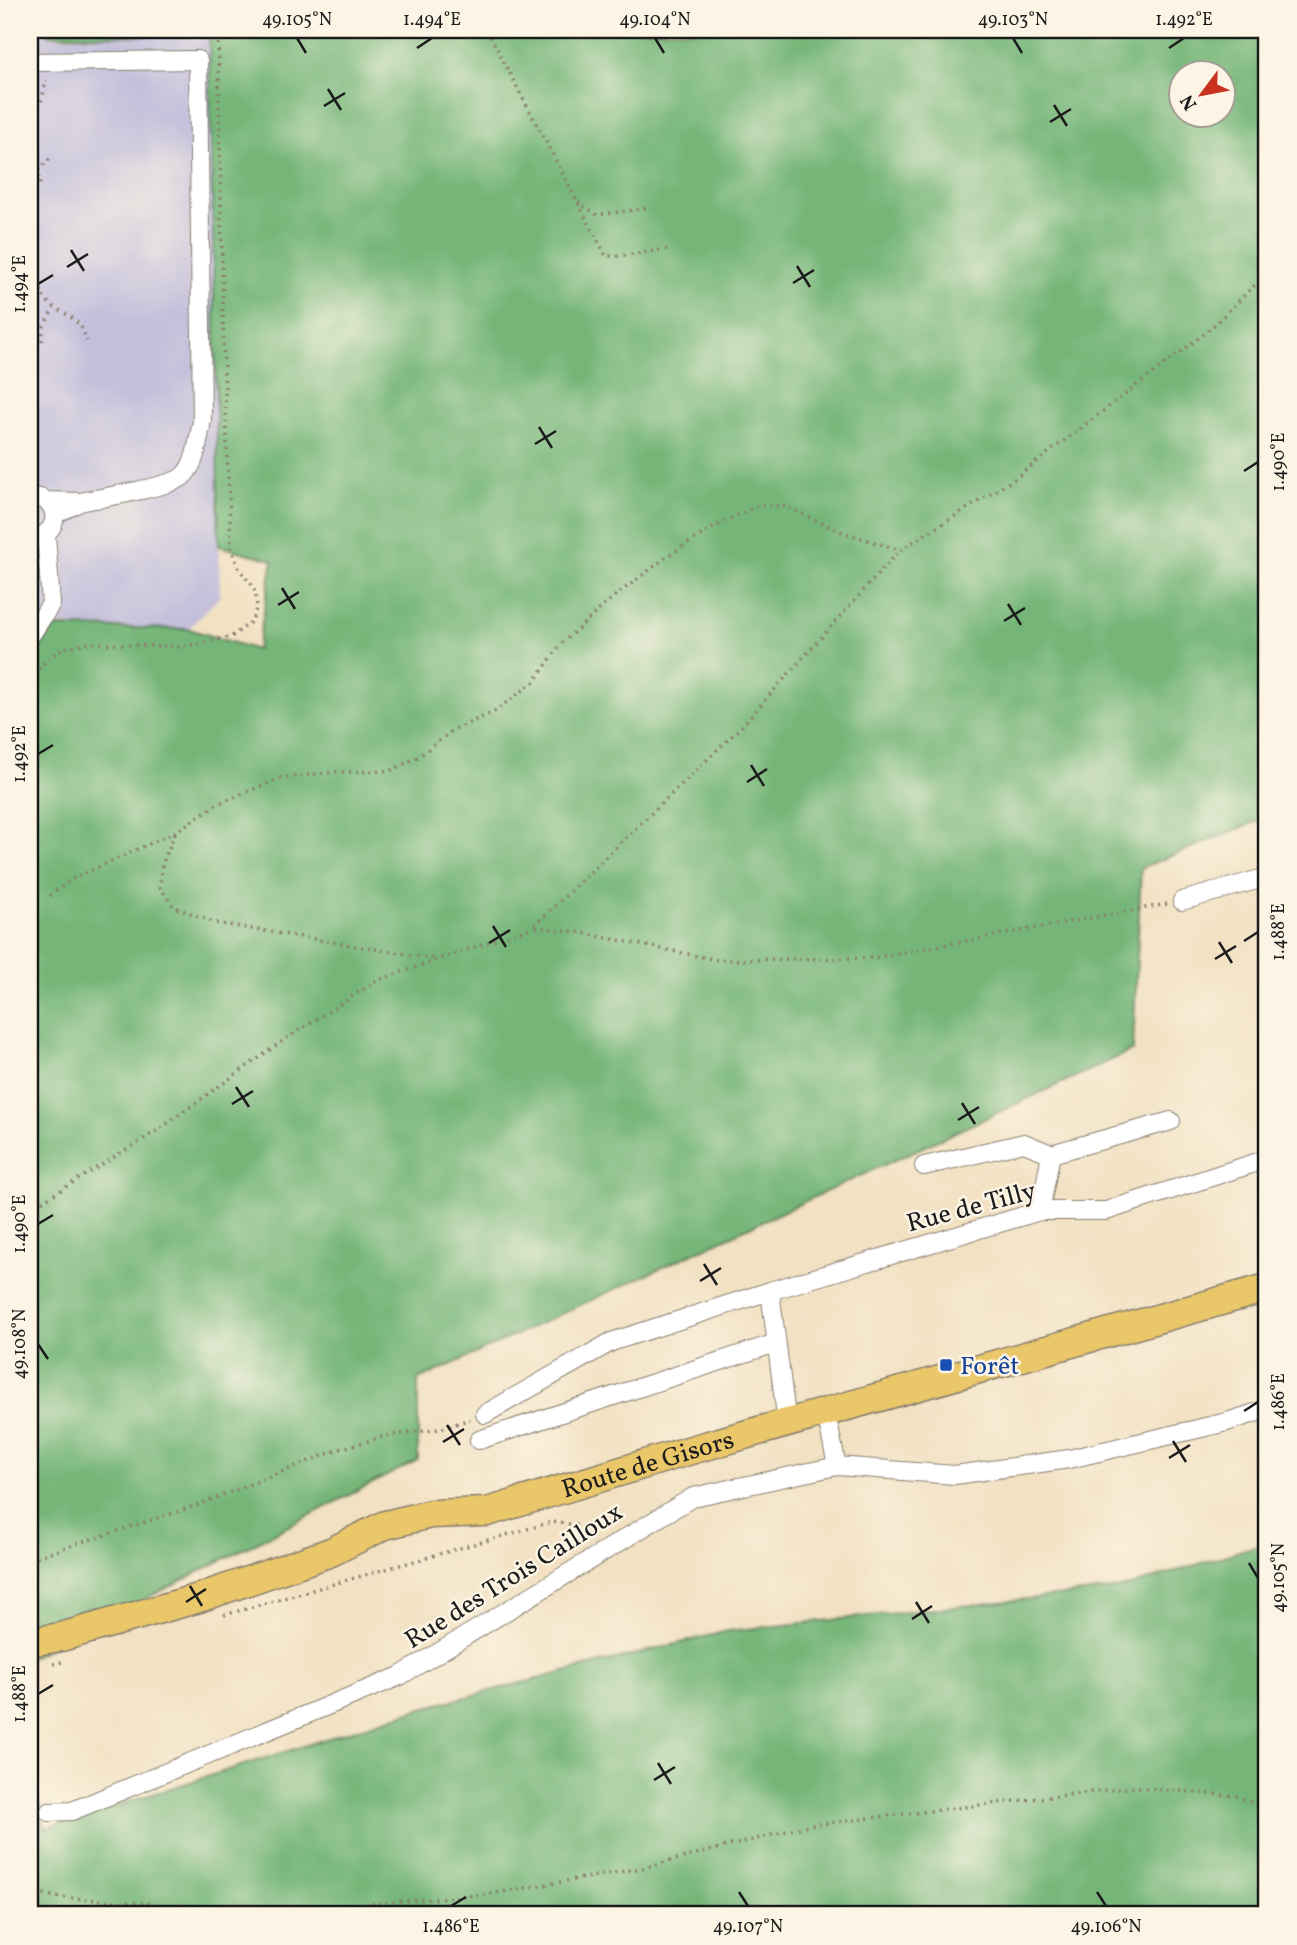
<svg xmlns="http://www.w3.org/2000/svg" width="1297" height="1945" viewBox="0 0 1297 1945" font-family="Vollkorn,serif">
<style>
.industrial{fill:#c4c0db}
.forest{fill:#75b678;stroke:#48694a;stroke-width:2;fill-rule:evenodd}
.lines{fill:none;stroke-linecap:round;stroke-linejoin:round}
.minor-casing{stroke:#877e6f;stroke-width:20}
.primary-casing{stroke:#877e6f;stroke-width:31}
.path{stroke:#877e6f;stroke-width:3.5;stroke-dasharray:2 5;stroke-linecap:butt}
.minor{stroke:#fff;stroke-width:18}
.primary{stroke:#eac769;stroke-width:28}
.ticks{fill:none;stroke:#1c1c1c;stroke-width:2.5}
.transit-dot{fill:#1a4fb4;stroke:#fcf5e5;stroke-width:2.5}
.labels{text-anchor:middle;stroke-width:5;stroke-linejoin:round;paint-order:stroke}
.street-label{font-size:26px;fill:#1c1c1c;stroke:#fcf5e5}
.transit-label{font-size:26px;fill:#164399;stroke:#fcf5e5;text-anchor:start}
.neatline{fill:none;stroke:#1c1c1c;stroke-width:2.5}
.ticks-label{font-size:18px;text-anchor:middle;fill:#1c1c1c}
</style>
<rect width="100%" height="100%" fill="#fcf5e5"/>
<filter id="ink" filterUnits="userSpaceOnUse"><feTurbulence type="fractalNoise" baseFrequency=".0143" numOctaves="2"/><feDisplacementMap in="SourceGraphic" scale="14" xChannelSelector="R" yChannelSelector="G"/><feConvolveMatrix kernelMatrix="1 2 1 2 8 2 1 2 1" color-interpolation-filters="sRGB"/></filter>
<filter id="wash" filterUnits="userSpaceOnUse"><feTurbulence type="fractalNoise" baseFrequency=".00686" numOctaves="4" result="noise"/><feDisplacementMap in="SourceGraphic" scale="28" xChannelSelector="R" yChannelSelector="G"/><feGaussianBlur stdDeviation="1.57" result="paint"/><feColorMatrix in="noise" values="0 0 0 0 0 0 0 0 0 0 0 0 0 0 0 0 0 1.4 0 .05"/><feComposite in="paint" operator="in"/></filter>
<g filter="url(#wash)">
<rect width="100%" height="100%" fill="#f2e1c2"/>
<path class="industrial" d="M30 30H51L52 37 209 35 220 596 186 631 56 625 30 660Z"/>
<path class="forest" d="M48 30H1267V817L1141 868 1133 1050 418 1380V1460L30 1658V662L55 627 189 629 257 650 273 560 219 546 209 36 48 35ZM1182 74H1224V116H1182Z
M1267 1542V1915H30V1773L46 1828 419 1709 728 1631 1121 1589Z"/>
</g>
<g filter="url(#ink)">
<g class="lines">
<defs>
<path id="minor" d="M30 62 198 60 202 421C198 438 197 465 182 477 169 487 99 498 80 502
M30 497C63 495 62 539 30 537
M47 501 80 502 54 515
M30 636 51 604 46 534
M1182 901 1267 877
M1051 1154 1171 1121
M924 1166 1024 1143 1051 1154 1040 1211
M770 1291 787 1424
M826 1413 837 1466
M485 1414 611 1342 770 1291 1040 1211H1106L1267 1159
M479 1440 776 1343
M49 1812 72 1811 400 1676 693 1497 837 1466 955 1475 1069 1459 1227 1422 1267 1409"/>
<g id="primary">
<path id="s1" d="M30 1642 61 1637 199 1598 331 1552 385 1525 431 1514 487 1512 691 1450 1267 1288"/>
</g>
</defs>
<use href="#minor" class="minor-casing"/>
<use href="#primary" class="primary-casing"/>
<path class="path" d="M487 30 606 256H618L669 249
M30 119 42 99 46 80
M30 167 38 170 40 187
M38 170 53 156
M578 202 597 215 647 208
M39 283C43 311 68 309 80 326 83 329 85 336 87 341
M30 339 31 341
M42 341 43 328 54 308
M30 463H32
M30 680 45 662 63 648 89 643 179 647 231 637 252 621 257 606 254 588 239 569 231 547 224 370 218 38 216 30
M175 833 162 865 160 887 174 907 216 923 436 959
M50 896 70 880 175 832 217 804 281 778 336 772 390 771 418 757 453 730 494 712 534 682 561 644 611 599 672 553 718 525 758 505 785 506 842 532 900 550
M1167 904 873 958 717 960 578 932 533 927 739 729 900 550 1013 480 1208 331 1267 273
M30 1209 155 1132 284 1040 376 981 533 927
M30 1559 195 1506 340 1449 385 1436 440 1429 470 1419
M224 1615 552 1522 609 1529
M53 1664 62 1662
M30 1890 55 1897 169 1905 319 1908 490 1894 643 1868 810 1825 1135 1787 1236 1796 1267 1808"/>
<use href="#minor" class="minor"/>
<use href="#primary" class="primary"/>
</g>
</g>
<path class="ticks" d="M297 38 306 53M655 38 664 53M1013 38 1022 53M417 48 432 38M1169 48 1184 38M328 89 341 110M1054 105 1067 126M324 106 345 93M1050 122 1071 109M71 250 84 271M797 266 810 287M67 267 88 254M793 283 814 270M38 284 53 275M539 427 552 448M535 444 556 431M1244 471 1258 462M282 588 295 609M1008 604 1021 625M278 605 299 592M1004 621 1025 608M38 754 53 745M751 765 764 786M747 782 767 769M493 926 506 947M1244 941 1258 932M1219 942 1232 963M489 943 510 930M1215 959 1236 946M236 1087 249 1107M962 1103 975 1124M232 1104 253 1091M958 1120 979 1107M38 1224 53 1215M704 1264 717 1285M700 1281 721 1268M38 1344 48 1359M1244 1411 1258 1402M447 1425 460 1445M1173 1441 1186 1462M443 1442 464 1429M1169 1458 1190 1445M1249 1563 1258 1578M190 1586 202 1606M186 1602 206 1589M916 1602 929 1623M912 1619 932 1606M38 1694 53 1685M658 1763 671 1784M654 1780 675 1767M739 1892 748 1906M1097 1892 1106 1906M451 1906 466 1897"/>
<rect class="transit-dot" x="939" y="1358" width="14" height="14" rx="3.5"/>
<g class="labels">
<g class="street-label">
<text transform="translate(971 1206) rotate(-15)" y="9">Rue de Tilly</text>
<text dy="9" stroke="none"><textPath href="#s1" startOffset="646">Route de Gisors</textPath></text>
<text transform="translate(513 1575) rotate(-32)" y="9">Rue des Trois Cailloux</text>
</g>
<g class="transit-label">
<text x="960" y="1374">Forêt</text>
</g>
</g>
<rect width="1297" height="1945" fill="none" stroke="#fcf5e5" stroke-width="77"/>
<g transform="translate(1202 94) rotate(238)"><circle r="33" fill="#fcf5e5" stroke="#a29e95" stroke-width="2"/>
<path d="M0-5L12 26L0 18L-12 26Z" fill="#c8321e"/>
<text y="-10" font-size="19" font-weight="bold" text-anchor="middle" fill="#1c1c1c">N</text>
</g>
<rect x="38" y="38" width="1220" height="1868" class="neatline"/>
<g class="ticks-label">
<text x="297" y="25">49.105°N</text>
<text x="432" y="25">1.494°E</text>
<text x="655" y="25">49.104°N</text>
<text x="1013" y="25">49.103°N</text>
<text x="1184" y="25">1.492°E</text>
<text transform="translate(19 284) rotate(-90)" y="6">1.494°E</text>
<text transform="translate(1278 462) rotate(-90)" y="6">1.490°E</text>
<text transform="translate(19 754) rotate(-90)" y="6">1.492°E</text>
<text transform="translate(1278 932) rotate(-90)" y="6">1.488°E</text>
<text transform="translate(19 1224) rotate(-90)" y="6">1.490°E</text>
<text transform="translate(19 1344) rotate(-90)" y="6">49.108°N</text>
<text transform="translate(1278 1402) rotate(-90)" y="6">1.486°E</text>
<text transform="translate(1278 1578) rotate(-90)" y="6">49.105°N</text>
<text transform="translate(19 1694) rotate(-90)" y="6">1.488°E</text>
<text x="451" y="1932">1.486°E</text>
<text x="748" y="1932">49.107°N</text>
<text x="1106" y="1932">49.106°N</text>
</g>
</svg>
